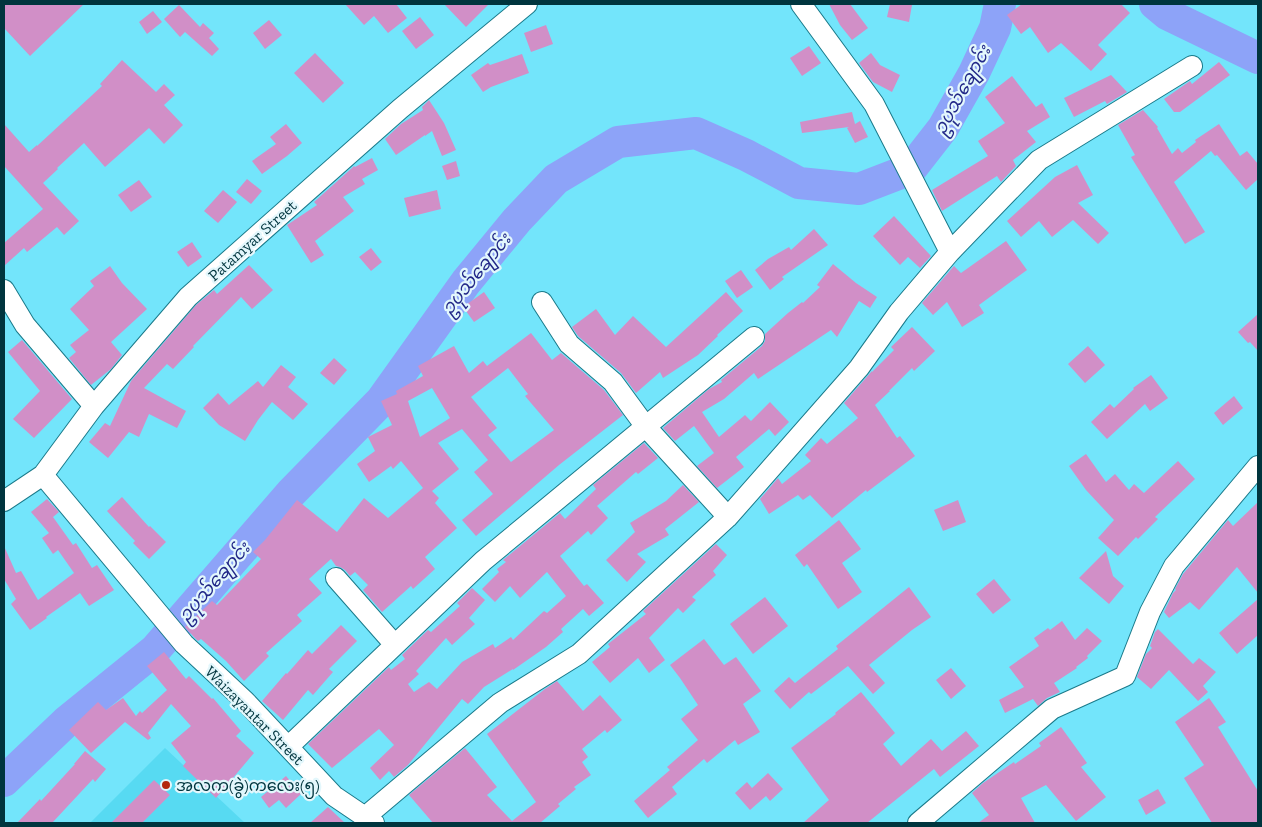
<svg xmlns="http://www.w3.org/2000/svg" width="1262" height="827" viewBox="0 0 1262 827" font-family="'Zilla Slab','Noto Sans Myanmar',serif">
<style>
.built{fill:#57daf2}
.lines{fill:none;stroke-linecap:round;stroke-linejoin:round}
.river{stroke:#8da3f8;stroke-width:32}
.building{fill:#d18fc7;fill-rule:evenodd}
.minor-casing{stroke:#1a7a8a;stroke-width:22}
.minor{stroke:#fff;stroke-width:20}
.poi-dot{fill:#b3270d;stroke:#e3f7fc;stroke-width:2}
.labels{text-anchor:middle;stroke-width:4.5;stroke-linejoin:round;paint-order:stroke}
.street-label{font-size:16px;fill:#00353e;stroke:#e3f7fc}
.poi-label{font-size:16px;fill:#00353e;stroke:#e3f7fc;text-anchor:start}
.water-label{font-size:18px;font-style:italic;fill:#222888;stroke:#e3f7fc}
</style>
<rect width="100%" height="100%" fill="#73e5fb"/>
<path class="built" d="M165 748 245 823H90Z"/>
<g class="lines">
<path class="river" d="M1155 4 1167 14 1258 58
M4 781 66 722 155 650 291 493 381 401 466 282 517 220 556 179 618 142 696 133 746 155 799 183 859 189 911 169 943 128 974 73 995 28 1000 4"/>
</g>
<path class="building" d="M4 4H84L30 56 4 28Z
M345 4H396L407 18 388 33 374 16 364 25Z
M444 4H489L466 27Z
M829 4H850L868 28 852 40 840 25Z
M890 4H904L912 5 909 22 887 17Z
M1022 4H1121L1130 13 1098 45 1107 54 1091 71 1061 43 1048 53 1030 27 1021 34 1007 15Z
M179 5 200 27 203 23 214 33 209 38 219 49 212 56 185 32 180 37 164 19Z
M153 11 162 22 147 34 139 22Z
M420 17 434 35 416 49 402 31Z
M269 20 282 35 265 49 253 33Z
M546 25 553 44 531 52 524 33Z
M809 46 821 63 802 76 790 58Z
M315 53 344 83 323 103 294 73Z
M871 53 880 65 900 75 892 92 873 82 859 63Z
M522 54 529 73 491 87 483 92 471 75 488 63 490 65Z
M122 60 156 92 164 84 175 95 164 105 183 125 164 144 149 128 105 167 84 143 57 168 58 169 43 183 79 221 64 235 57 227 27 252 24 248 4 266V243L43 209 4 166V124L29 152 37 145V146L102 86 100 84Z
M1219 62 1230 75 1180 112H1174L1164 99 1190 81 1192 84Z
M1111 75 1127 92 1107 104 1105 101 1074 117 1064 98Z
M1012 76 1036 107 1042 103 1050 117 1027 131 1036 142 1013 160 1016 166 1001 182 997 176 942 211 932 190 988 156 978 141 1005 123 985 97Z
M429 100 444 123 456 150 442 156 432 131 425 136V135L396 155 385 139 401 124 423 110 422 107Z
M1143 110 1158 127 1157 128 1172 154 1178 148 1182 153 1196 142 1195 140 1219 124 1240 156 1247 151 1258 164V179L1246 190 1217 155 1215 156 1211 151 1174 182 1205 232 1185 244 1131 157 1135 155 1118 125Z
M852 112 855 124 860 121 868 137 855 143 847 128 849 127 802 133 800 122Z
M286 124 302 143 287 156 262 174 252 161 276 144 270 137Z
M372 158 378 170 362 179 365 184 343 197 354 211 315 241 324 255 311 263 287 225 317 205 314 202 352 168 354 166 355 167Z
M456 161 460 176 447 180 442 166Z
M1077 165 1093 195 1078 203 1109 233 1098 244 1073 220 1052 237 1039 221 1021 237 1007 221 1055 177Z
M247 179 262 191 251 204 236 192Z
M139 180 152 197 131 212 118 195Z
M223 190 237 202 218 223 204 211Z
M437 190 441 209 409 217 404 198Z
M894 216 931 256 920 268 908 257 900 265 873 236Z
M814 229 828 245 782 277 784 279 770 290 755 270 768 259 789 247 791 250Z
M1006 241 1027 270 979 305 984 313 962 327 947 302 933 315 922 303 954 266 961 273Z
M192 242 202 257 188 267 177 252Z
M371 248 382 262 371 271 359 257Z
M833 264 856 283 877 297 870 308 859 301 837 337 831 330 758 379 754 373 724 399 702 412 719 437 745 415 751 421 770 402 789 422 775 436 769 429 736 457 744 467 717 488 697 466 714 453 694 426 675 441 663 428 709 389 722 382 721 380 762 346 765 341V334L788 313 802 302 803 303 820 287 817 285Z
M249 265 273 290 252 309 241 297 193 346 194 347 173 369 167 364 144 388 186 411 177 428 149 414 139 437 129 432 108 458 89 442 105 423 110 426 131 381 196 305 214 290 217 294Z
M110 266 122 283 147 309 111 342 122 355 111 369 91 385 69 358 76 352 70 345 89 330 70 309 94 286 90 281Z
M741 270 753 287 737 298 725 281Z
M484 292 495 308 474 322 463 307Z
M726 292 743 311 717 335 718 336 698 355 663 378 660 372 636 393 621 373 578 336 572 327 596 309 615 335 633 316 666 347Z
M1258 314V351L1250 342 1248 343 1238 332Z
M912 327 935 351 914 371 912 368 889 391H890L875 405 897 438 900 436 915 456 867 492 866 490 832 518 810 495 803 500 798 495 769 514 760 499 778 478 782 484 811 461 805 455 821 438 827 444 858 418 844 403 872 371V372L894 350 891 347Z
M531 333 552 360 561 353 604 390 623 415 559 465 476 536 462 520 493 494 474 472 488 460 462 429 438 443 459 469 432 491 439 498 435 503 457 528 425 557 435 569 413 589 411 586 382 612 363 590 368 585 355 572 350 576 345 570 340 567 336 566 331 559 309 579 322 593 297 615 302 621 266 653 269 656 244 681 226 661 201 639 198 641 193 636 185 627 212 601 217 605 261 559 253 552 265 540 297 500 337 532 364 498 388 518 423 488 401 461 393 469 391 466 369 482 357 464 375 451 368 437 392 425 381 401 397 394 396 391 423 376 418 366 454 346 469 373 483 361 487 366ZM508 368 528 394 525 396 554 430 511 462 488 435 497 428 471 397ZM432 388 450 418 420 437 408 401Z
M22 340 72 399 34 438 13 419 40 391 8 352Z
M1088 346 1105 365 1085 383 1068 364Z
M334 358 347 370 334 385 320 373Z
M281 365 296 377 288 387 308 404 293 420 272 402 258 420 245 441 219 425 203 408 218 393 229 405 258 381 263 387Z
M1151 375 1168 398 1150 411 1145 404 1107 439 1091 422 1110 404 1114 408 1134 389 1133 388Z
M1234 396 1243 408 1223 425 1214 413Z
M644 443 658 458 638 474 636 472 597 506 608 518 591 535 588 531 560 556 584 586 587 584 604 603 589 616 583 609 561 629 563 632 546 647 513 670V669L484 687 468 704 462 699 408 765 394 777 389 771 380 780 370 768 394 745 379 729 332 768 308 744 389 667 391 670 405 659 402 655 428 630 431 632 460 606 457 603 472 588 485 600 469 618 475 624 452 645 446 638 416 671 419 674 408 684 414 692 429 682 437 689 462 662 493 644 495 648 511 637 513 640 544 611 547 613 566 596 547 572 520 598 510 586 495 602 482 589 499 572 497 569 506 562 503 560 560 513 565 519 596 489 593 485Z
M1086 454 1106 482 1115 474 1129 490 1134 484 1144 493 1178 461 1195 479 1155 517 1158 519 1138 539 1136 537 1118 556 1098 538 1114 520 1086 490 1069 466Z
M683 485 699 502 665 529 669 535 637 554 646 562 627 582 606 560 635 532 630 523 666 501Z
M122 497 149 527 150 526 166 542 149 559 133 543 135 541 107 511Z
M47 499 59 512 53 517 73 545 76 543 92 568 97 565 114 590 89 606 80 593 46 617 47 618 30 630 11 604 16 599 4 579V546L16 573 21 571 38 600 74 573 58 550 53 554 42 538 49 533 31 512Z
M958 500 966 522 943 531 934 510Z
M1258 502V593L1237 567 1199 610 1190 602 1169 618 1164 612 1173 593 1176 590 1175 589 1183 574 1228 520 1233 526Z
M839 520 861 549 842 563 862 592 838 609 807 564 804 567 795 555Z
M716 544 727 555 713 571 716 575 692 597 696 600 683 613 678 608 649 638 665 660 649 673 638 658 610 683 592 662 610 647 608 644 646 614 643 611Z
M1106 551 1113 576 1124 586 1109 604 1079 578Z
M994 579 1011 600 993 614 976 594Z
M909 587 931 617 912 630 869 665 885 683 873 694 848 666 811 694 809 692 790 709 774 691 789 677 795 683 838 649 836 646Z
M765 597 788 626 753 654 730 624Z
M1258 599V635L1237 654 1219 633Z
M1062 621 1075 640 1087 628 1102 641 1087 656 1088 658 1076 667 1077 668 1054 683 1060 692 1047 698 1038 706 1033 699 1005 713 999 700 1024 687 1009 667 1039 646 1034 638 1048 628 1050 630Z
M341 625 357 641 329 669 333 672 313 695 308 690 283 720 262 701 286 673 287 674 308 650 312 654Z
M1158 629 1193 664 1199 658 1216 672 1203 686 1208 692 1198 701 1169 670 1151 689 1137 677 1146 654 1152 648 1150 646 1155 632Z
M704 639 724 665 736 657 761 691 743 704 760 732 738 745 735 740 707 763 704 759 672 787 677 794 648 818 634 801 670 770 667 767 698 740 681 719 698 705 680 678 670 665Z
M164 652 186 679 189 676 212 699 213 698 241 731 236 736 254 753 216 798 183 766 186 762 171 743 191 726 171 704 148 733 151 738 148 740 125 722 91 753 69 730 98 702 106 710 123 698 136 716 140 711 142 713 167 690 147 666Z
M951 668 966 686 951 699 936 680Z
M557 681 583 711 600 695 622 720 607 733 605 730 582 749 588 757 582 762 591 775 574 787 576 789 558 804 560 806 540 823H433L409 795 465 748 497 787 487 795 512 821 536 802 487 734 545 689Z
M861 692 895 733 883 744 901 766 931 739 942 751 966 731 979 746 940 777 934 769 867 823H803L829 800 791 748 836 714 835 713Z
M1209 698 1226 722 1218 727 1258 791V823H1212L1184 778 1204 765 1175 722Z
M1061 727 1087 763 1081 767 1106 797 1076 821 1046 785 1021 798 1035 823H978L989 815 972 793 983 783 1014 762 1015 764 1041 746 1039 743Z
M85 751 106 769 95 782 93 779 52 823H17L40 799 41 801 75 764H74Z
M768 773 783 789 770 801 766 796 750 810 735 793 747 782 752 788Z
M286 776 301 794 286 808 279 800 269 808 261 797Z
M154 780 170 795 142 823H111Z
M1158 789 1166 803 1146 815 1138 800Z
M328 807 345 823H310Z"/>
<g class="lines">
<defs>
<path id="minor" d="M801 4 874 104 950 252
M4 290 25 325 94 406
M542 302 569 344 613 382 646 427 728 517
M43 475 184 644 245 701 334 796 374 823
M4 501 43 475 94 406 188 297 400 109 527 4
M336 578 395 645
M288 747 483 561 754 337
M365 817 500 703 579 654 728 517 859 368 899 312 950 252 1039 160 1192 66
M918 823 1052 709 1125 676 1150 612 1174 566 1258 466"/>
</defs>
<use href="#minor" class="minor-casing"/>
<use href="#minor" class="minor"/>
</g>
<circle class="poi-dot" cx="166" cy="785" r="5"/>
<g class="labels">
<g class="street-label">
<text transform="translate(252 240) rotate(-42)" y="6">Patamyar Street</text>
<text transform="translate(255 715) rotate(45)" y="6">Waizayantar Street</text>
</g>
<g class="poi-label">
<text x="176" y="791">အလက(ခွဲ)ကလေး(၅)</text>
</g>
<g class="water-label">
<text transform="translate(962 90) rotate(-61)" y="6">ဥပုသ်ချောင်း</text>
<text transform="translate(476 274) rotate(-51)" y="6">ဥပုသ်ချောင်း</text>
<text transform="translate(214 582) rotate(-49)" y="6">ဥပုသ်ချောင်း</text>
</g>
</g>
<rect width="1262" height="827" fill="none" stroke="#00353e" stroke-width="10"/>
</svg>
